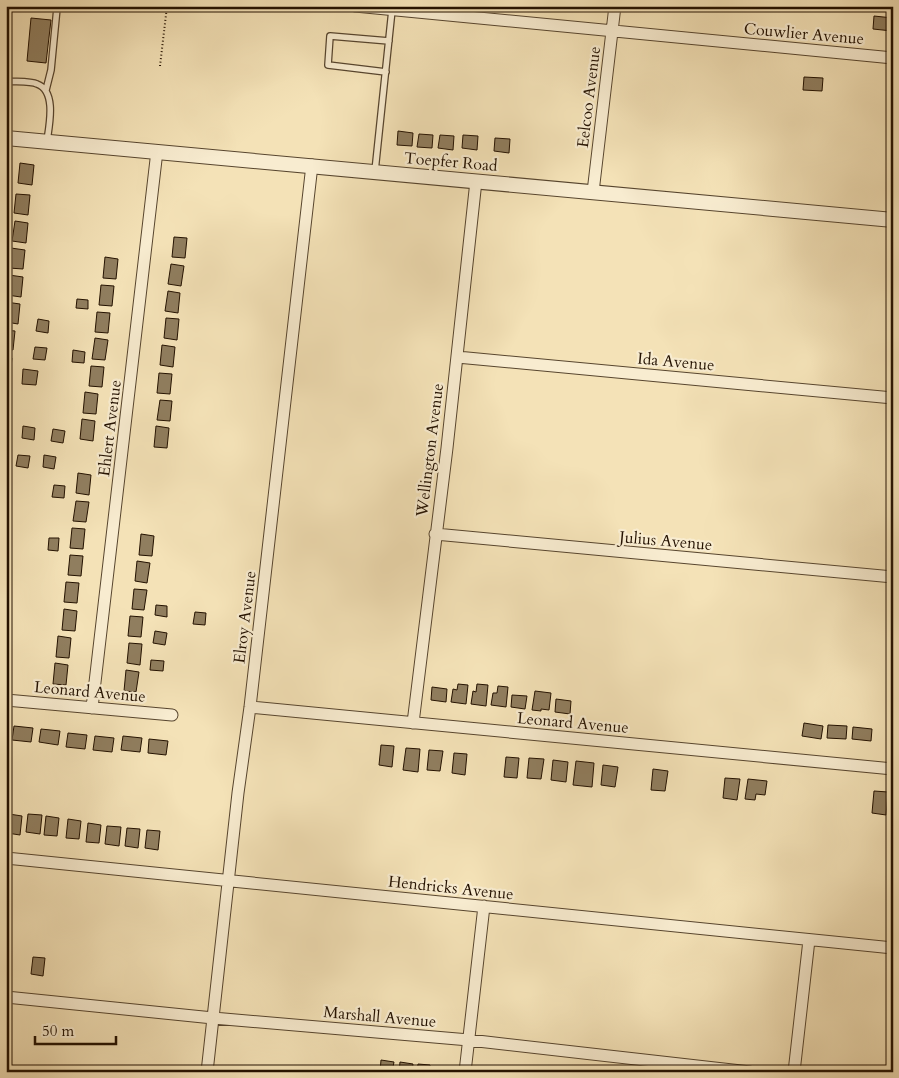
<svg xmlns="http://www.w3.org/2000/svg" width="899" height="1078" viewBox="0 0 899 1078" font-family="Cardo,serif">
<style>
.building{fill:#907e5f;stroke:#231100}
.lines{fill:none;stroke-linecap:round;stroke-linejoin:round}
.service-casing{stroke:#57452e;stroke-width:8}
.minor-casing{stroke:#57452e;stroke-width:13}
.tertiary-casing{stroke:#57452e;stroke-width:16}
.path{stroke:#231100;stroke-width:2;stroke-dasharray:1 2.5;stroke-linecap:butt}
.service{stroke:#f8ecd0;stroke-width:5.5}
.minor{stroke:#f8ecd0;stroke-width:11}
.tertiary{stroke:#f8ecd0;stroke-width:14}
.labels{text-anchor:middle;stroke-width:4.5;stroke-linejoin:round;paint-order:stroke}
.street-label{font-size:16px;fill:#231100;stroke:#f8ecd0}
</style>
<rect width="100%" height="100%" fill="#f4e2b7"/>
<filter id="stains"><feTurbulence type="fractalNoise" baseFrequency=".004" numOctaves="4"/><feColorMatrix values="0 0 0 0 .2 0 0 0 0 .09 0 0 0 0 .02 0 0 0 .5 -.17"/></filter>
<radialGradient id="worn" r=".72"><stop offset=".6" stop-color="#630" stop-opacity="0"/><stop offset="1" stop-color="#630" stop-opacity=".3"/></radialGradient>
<path class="building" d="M874 16 893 18 892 31 873 29Z
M31 18 51 20 46 63 27 61Z
M804 77 823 78 822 91 803 90Z
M398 131 413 133 412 146 397 145Z
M419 134 433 135 432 148 417 147Z
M440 135 454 136 453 150 438 148Z
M463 135 478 136 477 150 462 148Z
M495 138 510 139 509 153 494 151Z
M20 163 34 165 32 185 18 183Z
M16 194 30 195 28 215 14 213Z
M15 221 28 223 26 243 12 241Z
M174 237 187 238 185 258 172 257Z
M11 248 25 250 23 269 9 268Z
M105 257 118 259 116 279 103 278Z
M171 264 184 266 181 286 168 284Z
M9 275 23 277 21 297 7 295Z
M101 285 114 286 112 306 99 305Z
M168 291 180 293 178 313 165 311Z
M77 299 88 300V309L76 308Z
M6 302 20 304 18 324 6 322Z
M97 312 110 313 108 333 95 332Z
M166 318 179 319 177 340 164 338Z
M38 319 49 321 48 333 36 331Z
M6 330 15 331 13 350 6 349Z
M95 338 108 340 105 360 92 359Z
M162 345 175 347 173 367 160 365Z
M35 347 47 348 45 360 33 359Z
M73 350 85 352 84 363 72 362Z
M6 357 12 358 10 377H6Z
M91 366 104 367 102 387 89 386Z
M23 369 38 371 36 385 22 384Z
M159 373 172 374 170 394 157 393Z
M85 392 98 394 96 414 83 413Z
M160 400 172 401 170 421 157 420Z
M82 419 95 421 93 441 80 439Z
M23 426 35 428 34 440 22 438Z
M156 426 169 428 167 448 154 447Z
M53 429 65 431 63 443 51 441Z
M18 455 30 456 28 468 16 466Z
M44 455 56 457 54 469 43 467Z
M78 473 91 475 89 495 76 493Z
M54 485 65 486 64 498 52 497Z
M76 501 89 502 86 522 73 521Z
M72 528 85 529 83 549 70 548Z
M141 534 154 536 152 556 139 555Z
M49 538H59L58 551 48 550Z
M70 555 83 556 81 576 68 575Z
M137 561 150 563 147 583 135 581Z
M66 582 79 583 77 603 64 602Z
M134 589 147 590 144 610 132 609Z
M156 605 167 606V617L155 615Z
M64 609 77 611 75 631 62 630Z
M195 612 206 613 205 625 193 624Z
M130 616 143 617 141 637 128 636Z
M155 631 167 633 165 645 153 643Z
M58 636 71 638 69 658 56 657Z
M129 643 142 644 140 665 127 663Z
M151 660 164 661 163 671 150 670Z
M55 663 68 665 66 685 53 684Z
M126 670 139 672 136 692 124 691Z
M458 684 468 685 466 704 451 702 453 689 457 690Z
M477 684 488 685 486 706 471 704 473 691 476 692Z
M498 686 508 687 506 707 491 705 493 693H497Z
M432 687 447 689 446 702 431 700Z
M535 691 551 693 549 710 541 709V711L532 710Z
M512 695 527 696 525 709 511 707Z
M556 699 571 701 570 714 555 712Z
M804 723 823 726 821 739 802 736Z
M828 725 847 726 846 739 827 738Z
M14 726 33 728 31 742 12 740Z
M853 727 872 729 871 741 852 739Z
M41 729 60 731 58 745 39 742Z
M68 733 87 735 85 749 66 747Z
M95 736 114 738 112 752 93 750Z
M123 736 142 738 140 752 121 750Z
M149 739 168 741 166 755 148 753Z
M381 745 394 746 392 767 379 765Z
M406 748 420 749 418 772 403 770Z
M429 750 443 751 440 771 427 770Z
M454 753 467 754 465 775 452 773Z
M506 757 519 758 517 778 504 777Z
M529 758 544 759 541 779 527 778Z
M553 760 568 762 566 782 551 780Z
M576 761 594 763 592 787 573 785Z
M603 765 618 767 615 787 601 785Z
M653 769 668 771 665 791 651 790Z
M725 778 740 779 737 800 723 798Z
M748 779 767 781 765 795 756 794 755 800 745 799Z
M874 791 888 792 886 815 872 813Z
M9 814 22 816 20 835 7 833Z
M28 814 42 815 40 834 26 832Z
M46 816 59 818 57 836 44 835Z
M68 819 81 821 79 839 66 838Z
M88 823 101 825 99 843 86 842Z
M107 826 121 827 119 846 105 844Z
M127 828 140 829 138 848 125 846Z
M147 830 160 831 158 850 145 848Z
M33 957 45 958 43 976 31 974Z
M381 1060 394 1062 392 1072H380Z
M400 1062 413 1064 412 1072H399Z
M418 1064 430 1065V1072H417Z"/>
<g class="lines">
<defs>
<path id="service" d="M43 6 57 8 51 70 46 90
M386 72 328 65 330 36 389 41
M6 81C14 82 31 81 37 84 57 91 49 126 47 141
M375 171 392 10"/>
<path id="minor" d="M355 6 893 58
M593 192 615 6
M457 357 893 398
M435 534 893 577
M6 700 172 715
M250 707 893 769
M92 708 157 151
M413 723 447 448 476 181
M6 858 893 948
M6 997 213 1018 469 1040 750 1072
M207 1072 238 793 250 707 312 165
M465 1072 484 906
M794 1072 809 940"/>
<path id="tertiary" d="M6 138 893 220"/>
</defs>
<use href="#service" class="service-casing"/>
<use href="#minor" class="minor-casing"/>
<use href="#tertiary" class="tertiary-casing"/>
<path class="path" d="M160 66 167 6"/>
<use href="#service" class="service"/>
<use href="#minor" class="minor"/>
<use href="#tertiary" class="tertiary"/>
</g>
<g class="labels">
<g class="street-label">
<text transform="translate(804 33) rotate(5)" y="6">Couwlier Avenue</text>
<text transform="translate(588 97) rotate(-83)" y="6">Eelcoo Avenue</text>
<text transform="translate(451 161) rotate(5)" y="6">Toepfer Road</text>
<text transform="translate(676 361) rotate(5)" y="6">Ida Avenue</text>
<text transform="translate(109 428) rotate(-83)" y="6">Ehlert Avenue</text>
<text transform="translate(429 450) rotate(-83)" y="6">Wellington Avenue</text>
<text transform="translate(666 540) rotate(5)" y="6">Julius Avenue</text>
<text transform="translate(244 617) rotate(-83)" y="6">Elroy Avenue</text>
<text transform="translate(90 691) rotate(5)" y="6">Leonard Avenue</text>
<text transform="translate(573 722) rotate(5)" y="6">Leonard Avenue</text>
<text transform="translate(451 887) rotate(6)" y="6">Hendricks Avenue</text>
<text transform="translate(380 1016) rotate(5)" y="6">Marshall Avenue</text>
</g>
</g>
<rect width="899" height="1078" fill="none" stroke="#f4e2b7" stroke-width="25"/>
<rect x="8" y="8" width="884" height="1063" fill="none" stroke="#231100" stroke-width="2.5"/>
<rect x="12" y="12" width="874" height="1053" fill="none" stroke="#231100"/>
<path d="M35 1036v8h81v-8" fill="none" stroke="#231100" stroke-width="2.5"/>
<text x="42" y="1036" font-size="15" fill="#231100" stroke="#f8ecd0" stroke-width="4" paint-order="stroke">50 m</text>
<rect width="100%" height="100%" filter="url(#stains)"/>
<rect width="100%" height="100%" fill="url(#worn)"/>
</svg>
